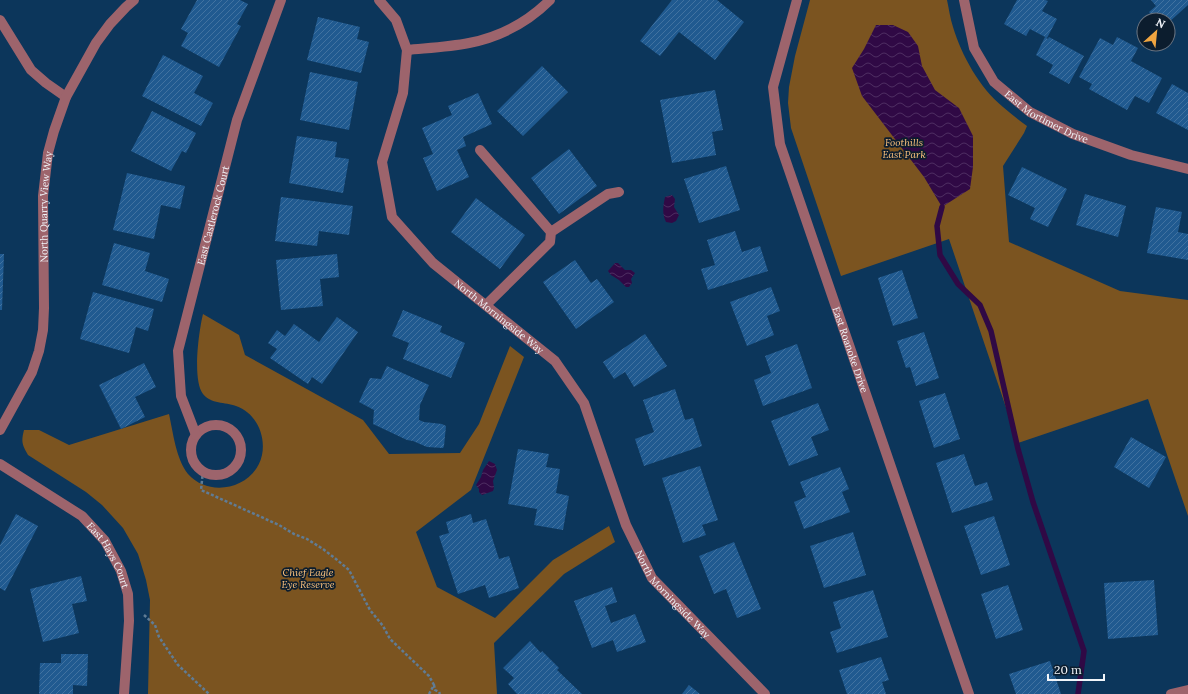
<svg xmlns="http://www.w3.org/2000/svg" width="1188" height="694" viewBox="0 0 1188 694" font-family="Lora,serif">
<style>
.park{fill:#7b5420}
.water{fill:url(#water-waves)}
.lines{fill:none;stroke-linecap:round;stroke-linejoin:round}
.stream{stroke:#300945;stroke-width:5.5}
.building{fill:url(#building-hatch)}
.path{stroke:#607c95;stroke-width:2.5;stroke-dasharray:3 2;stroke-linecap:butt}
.service{stroke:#9d646c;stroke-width:10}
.minor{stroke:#9d646c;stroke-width:10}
.labels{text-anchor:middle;stroke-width:3.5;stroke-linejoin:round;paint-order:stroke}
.street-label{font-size:10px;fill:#f1f5fa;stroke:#0c1d2e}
.park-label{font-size:10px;font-style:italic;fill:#fcc27d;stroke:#0c1d2e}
</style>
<defs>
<pattern id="water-waves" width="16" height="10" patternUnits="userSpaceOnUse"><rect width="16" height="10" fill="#300945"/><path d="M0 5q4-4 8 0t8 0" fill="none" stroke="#4e2d61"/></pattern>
<pattern id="building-hatch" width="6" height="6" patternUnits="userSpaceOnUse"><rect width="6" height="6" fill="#205a90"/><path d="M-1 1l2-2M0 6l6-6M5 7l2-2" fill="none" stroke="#4172a0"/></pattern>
</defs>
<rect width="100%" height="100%" fill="#0c365b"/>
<path class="park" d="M810 0H947C949 9 950 18 953 27 962 56 979 87 1003 107 1011 114 1019 120 1027 126L1024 133 1003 166 1009 242 1120 291 1188 300V516L1148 399 1018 443 949 239 841 276 791 128 788 103 789 87 795 56Z
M203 314 239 335 245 355 363 420 389 454 460 453 479 424 510 346 524 357 471 490 416 532 437 587 495 618 553 560 609 526 615 542 564 574 494 643 497 694H148L150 600 146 580 138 554 123 528 102 505 86 492 28 455C22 444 21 442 24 430H39L69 445 169 414C173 432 176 459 188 474 210 499 255 488 262 455 266 435 256 413 236 406 225 402 211 404 203 394 192 380 199 330 203 314Z"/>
<path class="water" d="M876 25H893L908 32 918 46 922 66 935 90 959 108 973 136V167L970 189 942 207 924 177 862 96 852 68 864 49Z
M672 195 675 199 674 207 679 215 676 221 672 223 666 222C662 213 663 207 665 197L668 196Z
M615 263H618L625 270H631L635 273 631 279 632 283 629 287H626L619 280 611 275 608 271Z
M489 461 495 464 497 470 493 481 494 488 493 491 482 495 479 492V489L476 485 481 477 483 470Z"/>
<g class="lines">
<path class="stream" d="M942 207 937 226 940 255 958 284 980 305 991 331 1018 449 1033 502 1084 651 1078 694"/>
</g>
<path class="building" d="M197 0H240L248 4 237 24 241 26 219 67 181 46 188 33 181 29Z
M672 0H717L744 22 715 60 679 32 660 56 640 41Z
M1017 0H1045L1048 1 1042 11 1057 19 1047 38 1030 29 1026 36 1004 24Z
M1151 0H1188V5L1168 23V20H1156L1149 12 1156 6Z
M318 17 360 27 357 39 369 42 361 73 307 60Z
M1045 37 1048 39 1049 37 1084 56 1069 84 1049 73 1053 65 1036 55Z
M1117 37 1138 48 1131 61 1162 78 1149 103 1135 96 1127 110 1089 89 1092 84 1079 77 1100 38 1113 45Z
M163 55 203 76 194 93 213 103 201 126 142 96Z
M542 66 568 92 523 136 497 111Z
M310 72 358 82 349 130 300 120Z
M1172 84 1188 93V130L1156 113Z
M715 90 723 130 712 132 716 155 672 163 660 100Z
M478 93 492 124 463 137 466 146 457 150 469 177 437 191 423 158 433 154 422 128 452 115 448 106Z
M152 111 196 133 186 153 182 151 171 171 131 151Z
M297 136 337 142 335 157 349 159 343 193 289 183Z
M569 149 597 186 559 214 531 178Z
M726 166 740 210 699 223 684 179Z
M1022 167 1067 189 1048 227 1030 219 1035 208 1008 195Z
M127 173 185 186 180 209 161 205 154 239 113 230Z
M1085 194 1126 206 1118 237 1076 225Z
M281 197 353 206 349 235 319 231 317 246 275 241Z
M476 198 525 235 500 269 451 232Z
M1156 207 1182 212 1178 232 1188 234V260L1147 253Z
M735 231 742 252 760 246 768 271 708 290 701 269 715 265 707 240Z
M114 243 150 253 145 271 169 279 162 302 102 285Z
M0 254H4L2 310H0Z
M337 254 339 277 320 279 323 306 281 310 276 260Z
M575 260 591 283 597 279 614 302 576 329 543 282Z
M902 270 918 318 893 326 878 278Z
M771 287 780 311 767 316 774 335 747 346 730 302Z
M93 292 154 309 148 331 136 327 129 353 80 339Z
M403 310 442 326 440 332 465 343 451 378 403 359 409 343 392 336Z
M337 317 358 332 322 384 312 377 308 384 270 358 277 349 268 343 277 330 285 336 294 324 319 342Z
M924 332 939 378 916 386 910 367 906 368 897 341Z
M645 334 667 366 634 387 625 372 614 379 603 362Z
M797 344 812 388 763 406 754 380 771 373 765 356Z
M144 363 156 387 135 397 145 417 121 429 99 385Z
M387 366 429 385 420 405 419 420 424 422 442 424 446 426 444 446 443 448 427 447 413 441 407 440 373 424 374 410 359 402 370 378 381 379Z
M675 389 685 420 693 418 702 446 644 466 635 439 654 432 643 400Z
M945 393 960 439 934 448 919 401Z
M818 403 829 430 811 437 818 455 789 466 771 421Z
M1131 437 1166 457 1149 488 1114 467Z
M518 449 549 454 546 467 560 469 556 493 569 496 563 530 534 525 537 509 508 504Z
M964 454 975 486 987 482 993 500 952 513 936 463Z
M700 466 718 520 702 525 706 535 683 543 662 478Z
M840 467 849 489 842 492 850 512 804 529 794 502 806 497 800 482Z
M16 514 38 526 5 591 0 588V545Z
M471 514 473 523 486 519 499 559 509 556 519 588 489 598 485 585 458 594 439 536 449 533 446 522Z
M994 516 1010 565 981 575 964 526Z
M853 532 866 575 824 588 810 546Z
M734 542 761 609 737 618 726 589 714 594 699 556Z
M81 576 87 601 72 604 79 633 43 642 30 589Z
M1154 580 1158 635 1108 639 1104 583Z
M1008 585 1023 630 996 639 981 594Z
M612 587 617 602 605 606 611 623 635 614 646 642 617 652 613 640 592 648 574 601Z
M873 590 888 637 837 653 830 632 841 628 833 602Z
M530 641 541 653 542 651 559 668 557 670 582 694H517L508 684 514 678 503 668Z
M61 654H88L87 686 73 685V694H39L40 663H61Z
M881 657 889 680 882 682 886 694H847L839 670Z
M1050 661 1061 694H1016L1009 674Z
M689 685 700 694H682Z"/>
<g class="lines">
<path class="path" d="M203 471 201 490 279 525 294 534 307 539 323 549 336 559 349 570 370 610 383 626 390 639 429 676 434 685
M144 615 155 625 159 637 178 665 209 694
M429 694 434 685 435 690 439 692 440 694"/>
<path class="service" d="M480 150 551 232 550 242 486 305
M551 232 608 194 619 192"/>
<g class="minor">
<path id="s1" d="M379 0 396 20 407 50 403 93 382 162 392 217 433 263 555 361 584 403 626 525 652 578 765 694"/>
<path id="s2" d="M797 0 773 87 780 144 969 694"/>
<path id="s3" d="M964 0 974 48 994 82 1030 112 1073 134 1131 155 1188 169"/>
<path d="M0 20 31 70 46 83 66 97"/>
<path d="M407 50C427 48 449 47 469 43 499 37 528 22 550 0"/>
<circle cx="216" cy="450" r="25"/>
<path id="s4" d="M0 430 32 372 39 351 43 330 44 308 43 196 48 153 54 131 66 97 96 43 110 24 126 7 134 0"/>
<path id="s5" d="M196 435 181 396 178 351 237 120 281 0"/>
<path id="s6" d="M0 464 82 516 105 541 121 571 128 594 129 621 124 694"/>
<path d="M1171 694 1188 690"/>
</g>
</g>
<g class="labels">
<g class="street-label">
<text dy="4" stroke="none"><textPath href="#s3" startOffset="152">East Mortimer Drive</textPath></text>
<text dy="4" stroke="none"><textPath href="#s4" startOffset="233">North Quarry View Way</textPath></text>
<text dy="4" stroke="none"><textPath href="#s5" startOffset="227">East Castlerock Court</textPath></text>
<text dy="4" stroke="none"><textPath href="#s1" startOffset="376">North Morningside Way</textPath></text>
<text dy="4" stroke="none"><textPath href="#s2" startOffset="365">East Roanoke Drive</textPath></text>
<text dy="4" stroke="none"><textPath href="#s6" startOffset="145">East Hays Court</textPath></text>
<text dy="4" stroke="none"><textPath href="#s1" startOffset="712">North Morningside Way</textPath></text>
</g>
<g class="park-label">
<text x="904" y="146">Foothills<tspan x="904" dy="12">East Park</tspan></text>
<text x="308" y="576">Chief Eagle<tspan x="308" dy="12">Eye Reserve</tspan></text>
</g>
</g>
<g transform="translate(1156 32) rotate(27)"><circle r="19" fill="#0c1d2e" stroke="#687380"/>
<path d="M0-3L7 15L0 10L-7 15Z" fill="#f1a540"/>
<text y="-6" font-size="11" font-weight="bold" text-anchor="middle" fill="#f1f5fa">N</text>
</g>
<path d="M1048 674v6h56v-6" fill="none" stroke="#f1f5fa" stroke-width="2"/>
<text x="1054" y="674" font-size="12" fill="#f1f5fa" stroke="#0c1d2e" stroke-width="3" paint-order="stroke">20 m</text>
</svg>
